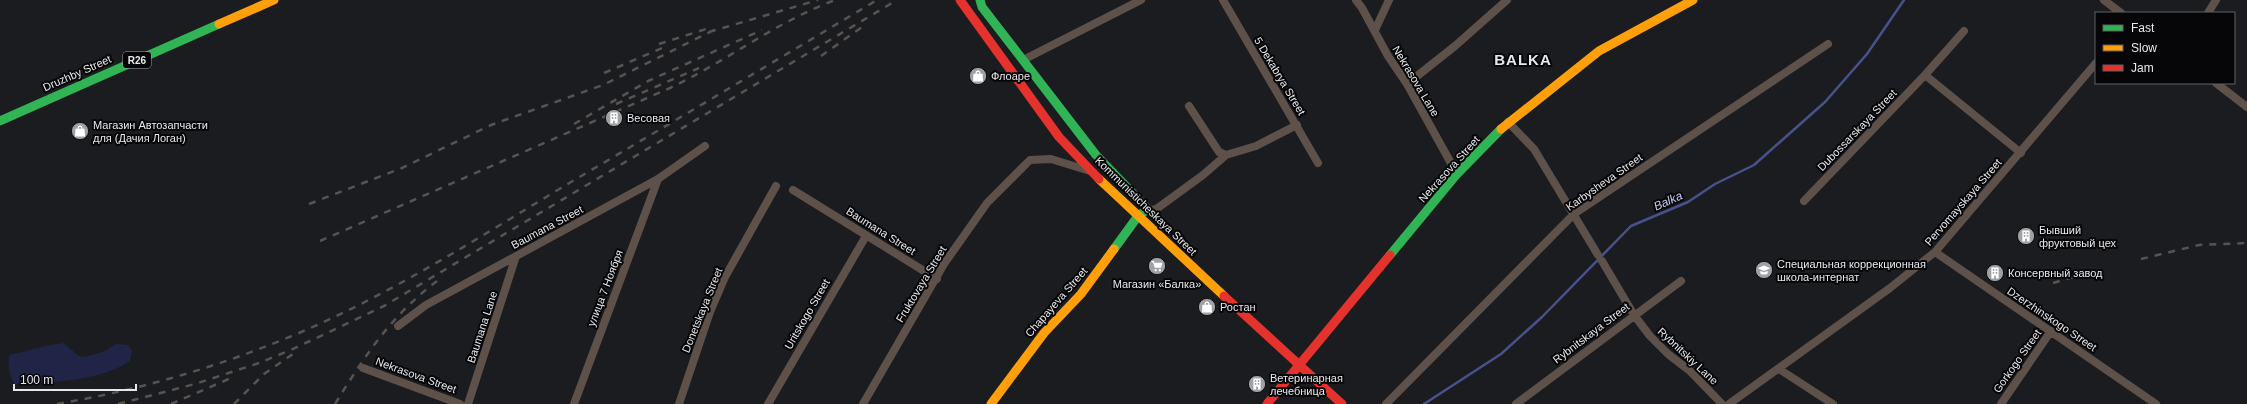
<svg xmlns="http://www.w3.org/2000/svg" width="2247" height="404" viewBox="0 0 2247 404" font-family="Helvetica,sans-serif">
<style>
.green{fill:#202446}
.lines{fill:none;stroke-linecap:round;stroke-linejoin:round}
.stream{stroke:#49518d;stroke-width:2.5}
.street{stroke:#5d5149;stroke-width:8}
.fast{stroke:#30b455;stroke-width:9}
.slow{stroke:#ff9f0a;stroke-width:9}
.jam{stroke:#e5322d;stroke-width:9}
.rail{stroke:#575351;stroke-width:2.5;stroke-dasharray:7 7;stroke-linecap:butt}
.labels{text-anchor:middle;stroke-width:4;stroke-linejoin:round;paint-order:stroke}
.shield{fill:#060608;stroke:#a4a4a7;stroke-width:1}
.shield-label{font-size:10px;font-weight:bold;fill:#e7e8eb}
.street-label{font-size:11px;fill:#e7e8eb;stroke:#060608}
.poi-label{font-size:11px;fill:#e7e8eb;stroke:#060608;text-anchor:start}
.water-label{font-size:12px;font-style:italic;fill:#c4ccf2;stroke:#060608}
.district-label{font-size:15px;font-weight:bold;letter-spacing:1px;fill:#e7e8eb;stroke:#060608}
</style>
<rect width="100%" height="100%" fill="#1b1c1f"/>
<path class="green" d="M63 343 79 356 85 357 102 352 117 344 128 345 132 351 130 361C98 382 52 382 15 384 8 376 8 365 9 355 28 351 45 345 63 343Z"/>
<g class="lines">
<path class="stream" d="M1424 404 1501 354 1542 317 1631 226 1688 202 1715 184 1754 165 1825 102 1867 54 1904 0"/>
<path class="street" d="M1223 0 1318 163
M1356 0 1362 8 1388 56 1407 84 1457 174
M2104 0 2121 13
M2208 13 2216 0
M1375 30 1389 0
M1023 60 1141 0
M1925 75 2021 153
M2216 83 2247 107
M1407 84 1455 46 1507 0
M1189 106 1219 152 1226 155 1256 146 1297 125
M1508 122 1534 149 1598 255
M793 190 937 279
M1804 201 1925 75 1964 31
M1148 209 1155 210 1203 175 1226 155
M1935 252 2156 404
M1602 261 1634 315 1650 336 1668 354 1690 371 1722 404
M398 326 426 305 658 179 705 146
M363 368 460 404
M1779 369 1833 404
M468 404 516 256
M574 404 658 179
M679 404 710 312 725 277 776 186
M768 404 866 236
M863 404 944 264 987 203 1030 160 1051 159 1090 171
M1386 404 1574 214 1828 44
M1516 404 1681 281
M1729 404 1890 288 1935 252 2096 63
M2001 404 2051 331"/>
<path class="fast" d="M980 0 982 7 1096 155 1148 209 1138 216 1114 249
M0 121 219 24
M1390 255 1457 174 1501 129"/>
<path class="slow" d="M219 24 274 0
M1501 129 1599 51 1693 0
M1099 179 1224 296
M991 404 1044 333 1081 294 1114 249"/>
<path class="jam" d="M960 0 1059 137 1099 179
M1224 296 1342 404
M1267 404 1390 255"/>
<path class="rail" d="M709 32 818 0
M659 44 706 29
M821 56 862 27
M604 73 667 46
M616 104 699 68
M574 124 648 81 762 30
M309 204 402 168 491 125 603 85 714 30
M320 241 670 88C727 61 776 22 835 0
M2141 259 2199 245 2247 243
M2053 283 2077 276
M57 404C162 386 264 353 359 305 432 268 501 224 571 182 673 122 775 61 877 0
M118 404 195 384 259 363 293 349 384 306 897 0
M171 404 231 378
M234 404 264 374 293 354
M335 404C366 354 392 314 441 278"/>
</g>
<defs>
<symbol id="shop-disc" viewBox="-11 -11 22 22"><circle r="9.5" fill="#a0a1a4" stroke="#060608"/><path d="M-5-2.5h2.3a2.7 3.5 0 0 1 5.4 0H5L5.5 6h-11ZM-1.5-2.5h3a1.5 2.3 0 0 0-3 0Z" fill="#fff"/></symbol>
<symbol id="building-disc" viewBox="-11 -11 22 22"><circle r="9.5" fill="#a0a1a4" stroke="#060608"/><path d="M-4-6H4V6H1V3H-1V6H-4ZM-2.5-4.3h1.7v1.8h-1.7ZM.8-4.3h1.7v1.8H.8ZM-2.5-1h1.7V.8h-1.7ZM.8-1h1.7V.8H.8Z" fill="#fff"/></symbol>
<symbol id="supermarket-disc" viewBox="-11 -11 22 22"><circle r="9.5" fill="#a0a1a4" stroke="#060608"/><path d="M-6-5.5h2.5l.6 2H6L4.5 2H-2.5L-4.4-4H-6ZM-1.5 3.2a1.3 1.3 0 1 0 .1 0ZM3 3.2a1.3 1.3 0 1 0 .1 0Z" fill="#fff"/></symbol>
<symbol id="school-disc" viewBox="-11 -11 22 22"><circle r="9.5" fill="#a0a1a4" stroke="#060608"/><path d="M0-5L7-2L0 1L-7-2ZM-4 1L0 2.5L4 1V4Q0 6-4 4Z" fill="#fff"/></symbol>
</defs>
<g fill-rule="evenodd">
<use href="#shop-disc" x="968" y="66" width="20" height="20"/>
<use href="#building-disc" x="604" y="108" width="20" height="20"/>
<use href="#shop-disc" x="70" y="121" width="20" height="20"/>
<use href="#building-disc" x="2016" y="226" width="20" height="20"/>
<use href="#supermarket-disc" x="1147" y="256" width="20" height="20"/>
<use href="#school-disc" x="1754" y="260" width="20" height="20"/>
<use href="#building-disc" x="1985" y="263" width="20" height="20"/>
<use href="#shop-disc" x="1197" y="297" width="20" height="20"/>
<use href="#building-disc" x="1247" y="374" width="20" height="20"/>
</g>
<g class="labels">
<rect class="shield" x="123" y="52" width="28" height="16" rx="3"/>
<g class="shield-label">
<text x="137" y="64">R26</text>
</g>
<g class="street-label">
<text transform="translate(77 73) rotate(-24)" y="4">Druzhby Street</text>
<text transform="translate(1280 76) rotate(59)" y="4">5 Dekabrya Street</text>
<text transform="translate(1416 81) rotate(59)" y="4">Nekrasova Lane</text>
<text transform="translate(1857 130) rotate(-46)" y="4">Dubossarskaya Street</text>
<text transform="translate(1449 169) rotate(-48)" y="4">Nekrasova Street</text>
<text transform="translate(1604 182) rotate(-35)" y="4">Karbysheva Street</text>
<text transform="translate(1963 202) rotate(-49)" y="4">Pervomayskaya Street</text>
<text transform="translate(1146 206) rotate(44)" y="4">Kommunisticheskaya Street</text>
<text transform="translate(547 227) rotate(-28)" y="4">Baumana Street</text>
<text transform="translate(881 231) rotate(32)" y="4">Baumana Street</text>
<text transform="translate(921 284) rotate(-59)" y="4">Fruktovaya Street</text>
<text transform="translate(605 288) rotate(-69)" y="4">улица 7 Ноября</text>
<text transform="translate(1056 302) rotate(-49)" y="4">Chapayeva Street</text>
<text transform="translate(702 310) rotate(-68)" y="4">Donetskaya Street</text>
<text transform="translate(807 314) rotate(-60)" y="4">Uritskogo Street</text>
<text transform="translate(2052 319) rotate(34)" y="4">Dzerzhinskogo Street</text>
<text transform="translate(482 327) rotate(-72)" y="4">Baumana Lane</text>
<text transform="translate(1591 333) rotate(-37)" y="4">Rybnitskaya Street</text>
<text transform="translate(1688 356) rotate(43)" y="4">Rybnitskiy Lane</text>
<text transform="translate(2017 361) rotate(-55)" y="4">Gorkogo Street</text>
<text transform="translate(416 375) rotate(20)" y="4">Nekrasova Street</text>
</g>
<g class="poi-label">
<text x="991" y="80">Флоаре</text>
<text x="627" y="122">Весовая</text>
<text x="93" y="129">Магазин Автозапчасти<tspan x="93" dy="13">для (Дачия Логан)</tspan></text>
<text x="2039" y="234">Бывший<tspan x="2039" dy="13">фруктовый цех</tspan></text>
<text x="1777" y="268">Специальная коррекционная<tspan x="1777" dy="13">школа-интернат</tspan></text>
<text x="2008" y="277">Консервный завод</text>
<text x="1157" y="288" text-anchor="middle">Магазин «Балка»</text>
<text x="1220" y="311">Ростан</text>
<text x="1270" y="382">Ветеринарная<tspan x="1270" dy="13">лечебница</tspan></text>
</g>
<g class="water-label">
<text transform="translate(1668 201) rotate(-24)" y="4">Balka</text>
</g>
<g class="district-label">
<text x="1523" y="65">BALKA</text>
</g>
</g>
<rect x="2095" y="12" width="140" height="72" fill="#060608" stroke="#606063"/>
<rect x="2103" y="25" width="20" height="6" fill="#30b455" stroke="#606063"/>
<text x="2131" y="32" font-size="12" fill="#e7e8eb">Fast</text>
<rect x="2103" y="45" width="20" height="6" fill="#ff9f0a" stroke="#606063"/>
<text x="2131" y="52" font-size="12" fill="#e7e8eb">Slow</text>
<rect x="2103" y="65" width="20" height="6" fill="#e5322d" stroke="#606063"/>
<text x="2131" y="72" font-size="12" fill="#e7e8eb">Jam</text>
<path d="M14 384v6h122v-6" fill="none" stroke="#e7e8eb" stroke-width="2"/>
<text x="20" y="384" font-size="12" fill="#e7e8eb" stroke="#060608" stroke-width="3" paint-order="stroke">100 m</text>
</svg>
